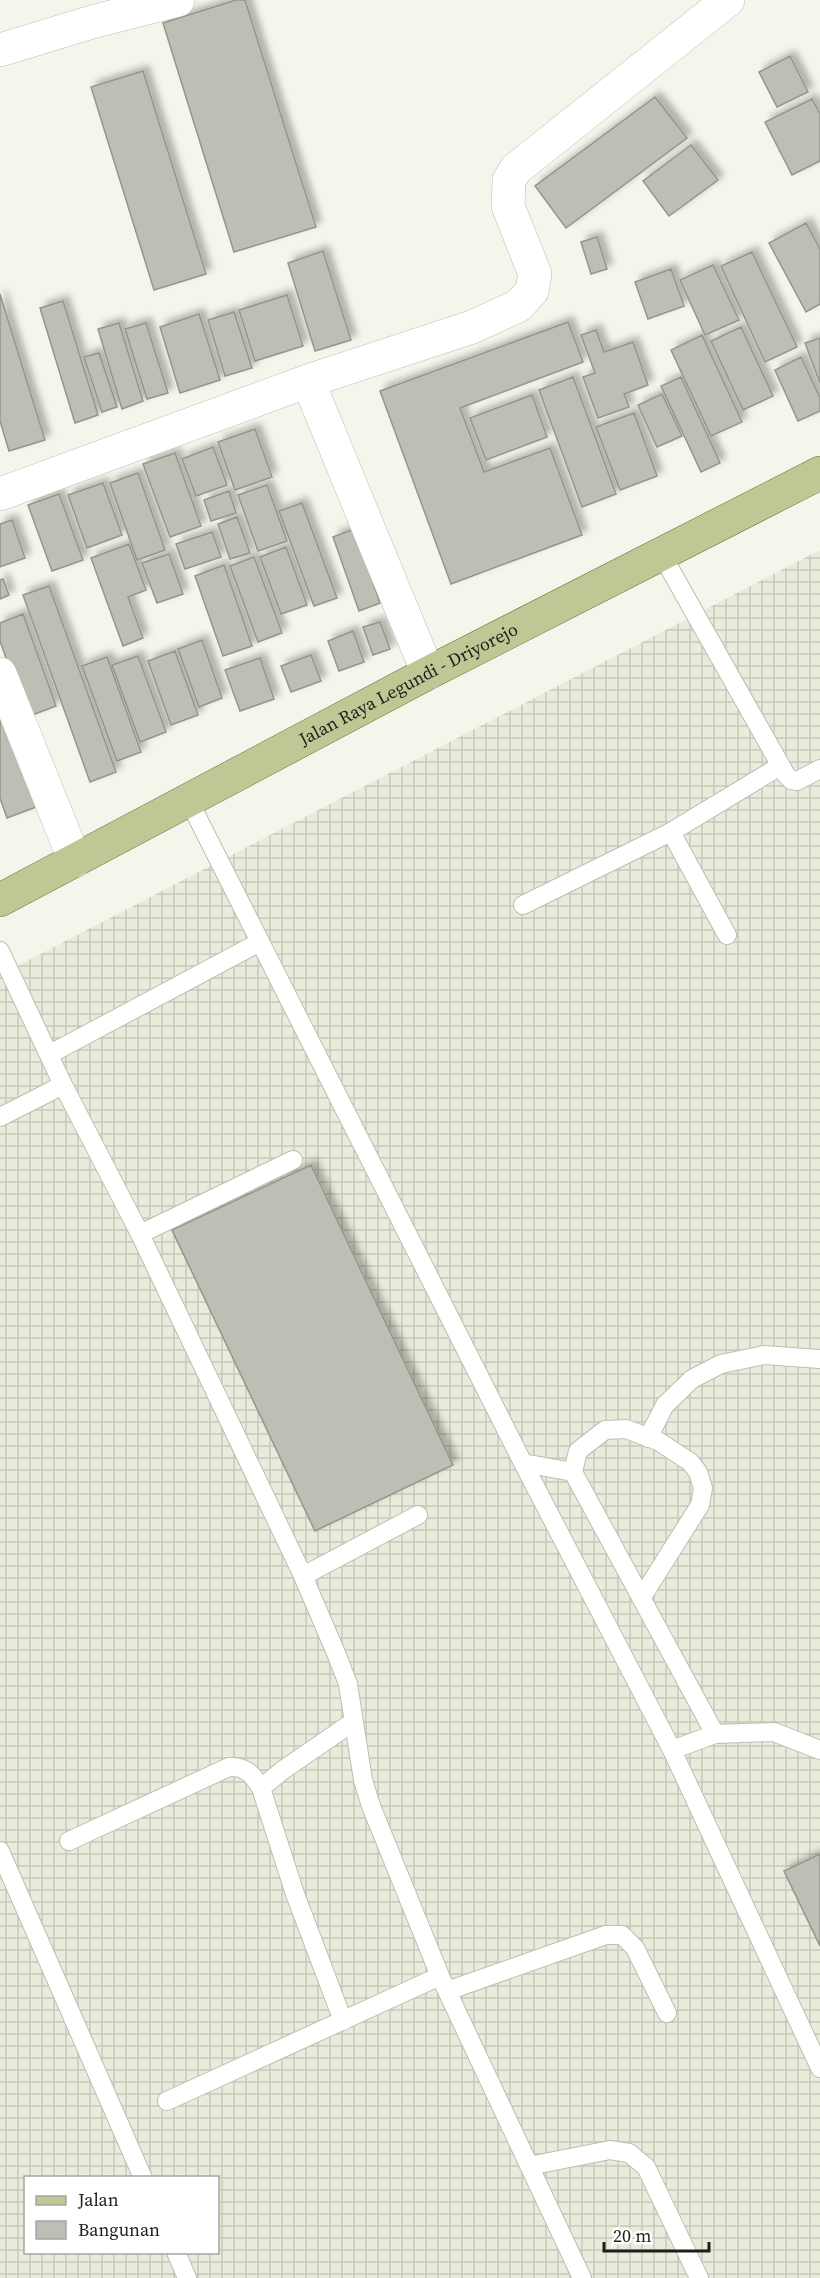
<svg xmlns="http://www.w3.org/2000/svg" width="820" height="2278" viewBox="0 0 820 2278" font-family="'Source Serif 4',serif">
<style>
.industrial{fill:url(#industrial-grid);fill-rule:evenodd}
.building{fill:#bdbfb5;stroke:#94968c;stroke-width:1.5;filter:url(#shadow)}
.lines{fill:none;stroke-linecap:round;stroke-linejoin:round}
.lane-casing{stroke:#bcbeb4;stroke-width:20}
.street-casing{stroke:#bcbeb4;stroke-width:34}
.primary-casing{stroke:#6d743c;stroke-width:34}
.lane{stroke:#fff;stroke-width:18}
.street{stroke:#fff;stroke-width:33}
.primary{stroke:#c1c794;stroke-width:33}
.labels{text-anchor:middle;stroke-width:6;stroke-linejoin:round;paint-order:stroke}
.street-label{font-size:18px;fill:#1e1f1b;stroke:#fff}
</style>
<defs>
<pattern id="industrial-grid" width="8" height="8" patternUnits="userSpaceOnUse" patternTransform="scale(1.5)"><rect width="8" height="8" fill="#e9ecda"/><path d="M0 4h8M4 0v8" fill="none" stroke="#c7caba"/></pattern>
<filter id="shadow"><feDropShadow dx="5.5" dy="-5.5" stdDeviation="3" flood-color="#0004"/></filter>
</defs>
<rect width="100%" height="100%" fill="#f4f6ec"/>
<path class="industrial" d="M820 550V2278H0V975ZM26 2178H218V2252H26Z"/>
<path class="building" d="M236 0H245L316 227 234 252 163 23Z
M790 56 808 92 777 107 759 72Z
M143 71 206 274 154 290 91 87Z
M655 97 687 138 566 228 535 186Z
M812 99 820 114V161L792 175 765 122Z
M691 145 718 180 669 216 643 181Z
M806 223 820 249V304L806 312 769 243Z
M597 237 607 269 591 274 581 242Z
M323 251 351 340 315 351 288 263Z
M752 252 797 347 765 362 721 266Z
M713 265 739 320 705 335 680 280Z
M671 269 684 306 648 319 635 282Z
M0 294 45 440 9 451 0 421Z
M287 295 303 346 255 361 239 310Z
M63 301 98 415 75 423 40 308Z
M234 312 252 368 225 376 208 320Z
M199 314 220 380 180 393 160 327Z
M568 322 583 362 460 408 484 472 550 448 582 535 451 584 380 391Z
M119 323 143 401 122 409 98 329Z
M146 323 168 393 147 399 125 329Z
M741 327 773 396 743 410 711 341Z
M596 330 604 352 633 342 648 385 624 394 629 407 598 418 583 377 595 373 581 335Z
M702 335 742 422 711 436 671 350Z
M820 338V383L805 343Z
M99 353 117 407 102 412 84 357Z
M801 357 820 398V411L798 421 775 370Z
M573 377 616 494 582 507 539 390Z
M681 377 720 463 701 472 661 386Z
M662 394 682 436 657 447 638 405Z
M532 395 547 437 486 460 470 418Z
M634 413 657 476 620 490 596 427Z
M255 429 272 477 235 490 218 442Z
M213 447 227 485 196 496 182 459Z
M175 453 201 526 170 537 143 464Z
M138 473 165 550 137 560 110 483Z
M103 483 122 535 87 548 68 495Z
M267 485 287 541 258 551 238 495Z
M229 491 236 513 211 521 204 500Z
M59 494 83 560 52 571 28 505Z
M302 503 337 598 314 606 279 511Z
M237 517 250 553 230 559 218 524Z
M12 520 25 558 0 567V524Z
M354 529 380 603 359 611 333 537Z
M212 532 221 557 185 569 176 544Z
M129 544 146 590 128 597 143 638 123 646 91 558Z
M286 547 307 605 281 614 260 557Z
M169 554 183 594 157 603 142 563Z
M254 557 282 633 258 642 230 566Z
M224 565 252 646 223 656 195 576Z
M3 579 9 595 0 599V580Z
M49 586 116 772 90 782 23 595Z
M23 614 56 706 27 717 0 641V623Z
M380 622 390 649 373 655 363 627Z
M353 631 364 662 339 671 328 641Z
M202 640 222 698 199 707 178 649Z
M175 651 198 715 171 725 148 661Z
M311 655 321 681 291 692 281 666Z
M138 656 166 732 140 742 112 665Z
M107 657 141 752 117 761 82 666Z
M260 658 274 699 240 711 225 670Z
M4 718 36 807 7 818 0 798V720Z
M311 1165 453 1465 315 1531 172 1230Z
M820 1854V1946L784 1871Z"/>
<g class="lines">
<defs>
<path id="lane" d="M662 555 786 775 791 780 797 781 820 769
M189 801 523 1463 672 1750 820 2068
M523 905 671 832
M727 935 671 832 780 766
M0 951 63 1085 140 1234 303 1576 336 1653 348 1684 363 1780 371 1806 440 1976 582 2278
M50 1054 260 942
M0 1117 63 1085
M140 1234 293 1160
M648 1438 665 1405 692 1379 721 1364 764 1355 820 1359
M523 1463 573 1472 578 1451 605 1430 626 1429 658 1441 690 1462 698 1472 703 1488 700 1505 642 1597
M573 1472 715 1734
M303 1576 418 1515
M672 1750 715 1734 774 1732 820 1750
M69 1841 229 1767C246 1766 253 1775 261 1788
M0 1851 143 2178
M447 1991 606 1935H622L635 1948 667 2013
M343 2021 295 1894 261 1788 283 1770 353 1722
M167 2101 440 1976
M529 2166 610 2150 629 2153 646 2167 699 2278
M176 2252 187 2278"/>
<path id="street" d="M0 50 92 22 178 0
M308 381 428 673
M0 494 308 381 472 327 518 306 532 291 535 274 508 206 509 180 516 169 728 0
M0 674 75 861"/>
<g id="primary">
<path id="s1" d="M0 900 428 673 820 473"/>
</g>
</defs>
<use href="#lane" class="lane-casing"/>
<use href="#street" class="street-casing"/>
<use href="#primary" class="primary-casing"/>
<use href="#lane" class="lane"/>
<use href="#street" class="street"/>
<use href="#primary" class="primary"/>
</g>
<g class="labels">
<g class="street-label">
<text dy="6" stroke="none"><textPath href="#s1" startOffset="462">Jalan Raya Legundi - Driyorejo</textPath></text>
</g>
</g>
<rect x="24" y="2176" width="195" height="78" fill="#ffffff" stroke="#a5a5a4" stroke-width="1.5"/>
<rect x="36" y="2196" width="30" height="9" fill="#c1c794" stroke="#a5a5a4" stroke-width="1.5"/>
<text x="78" y="2206" font-size="18" fill="#1e1f1b">Jalan</text>
<rect x="36" y="2221" width="30" height="18" fill="#bdbfb5" stroke="#a5a5a4" stroke-width="1.5"/>
<text x="78" y="2236" font-size="18" fill="#1e1f1b">Bangunan</text>
<path d="M604 2242v9h105v-9" fill="none" stroke="#1e1f1b" stroke-width="3"/>
<text x="613" y="2242" font-size="18" fill="#1e1f1b" stroke="#ffffff" stroke-width="4.5" paint-order="stroke">20 m</text>
</svg>
